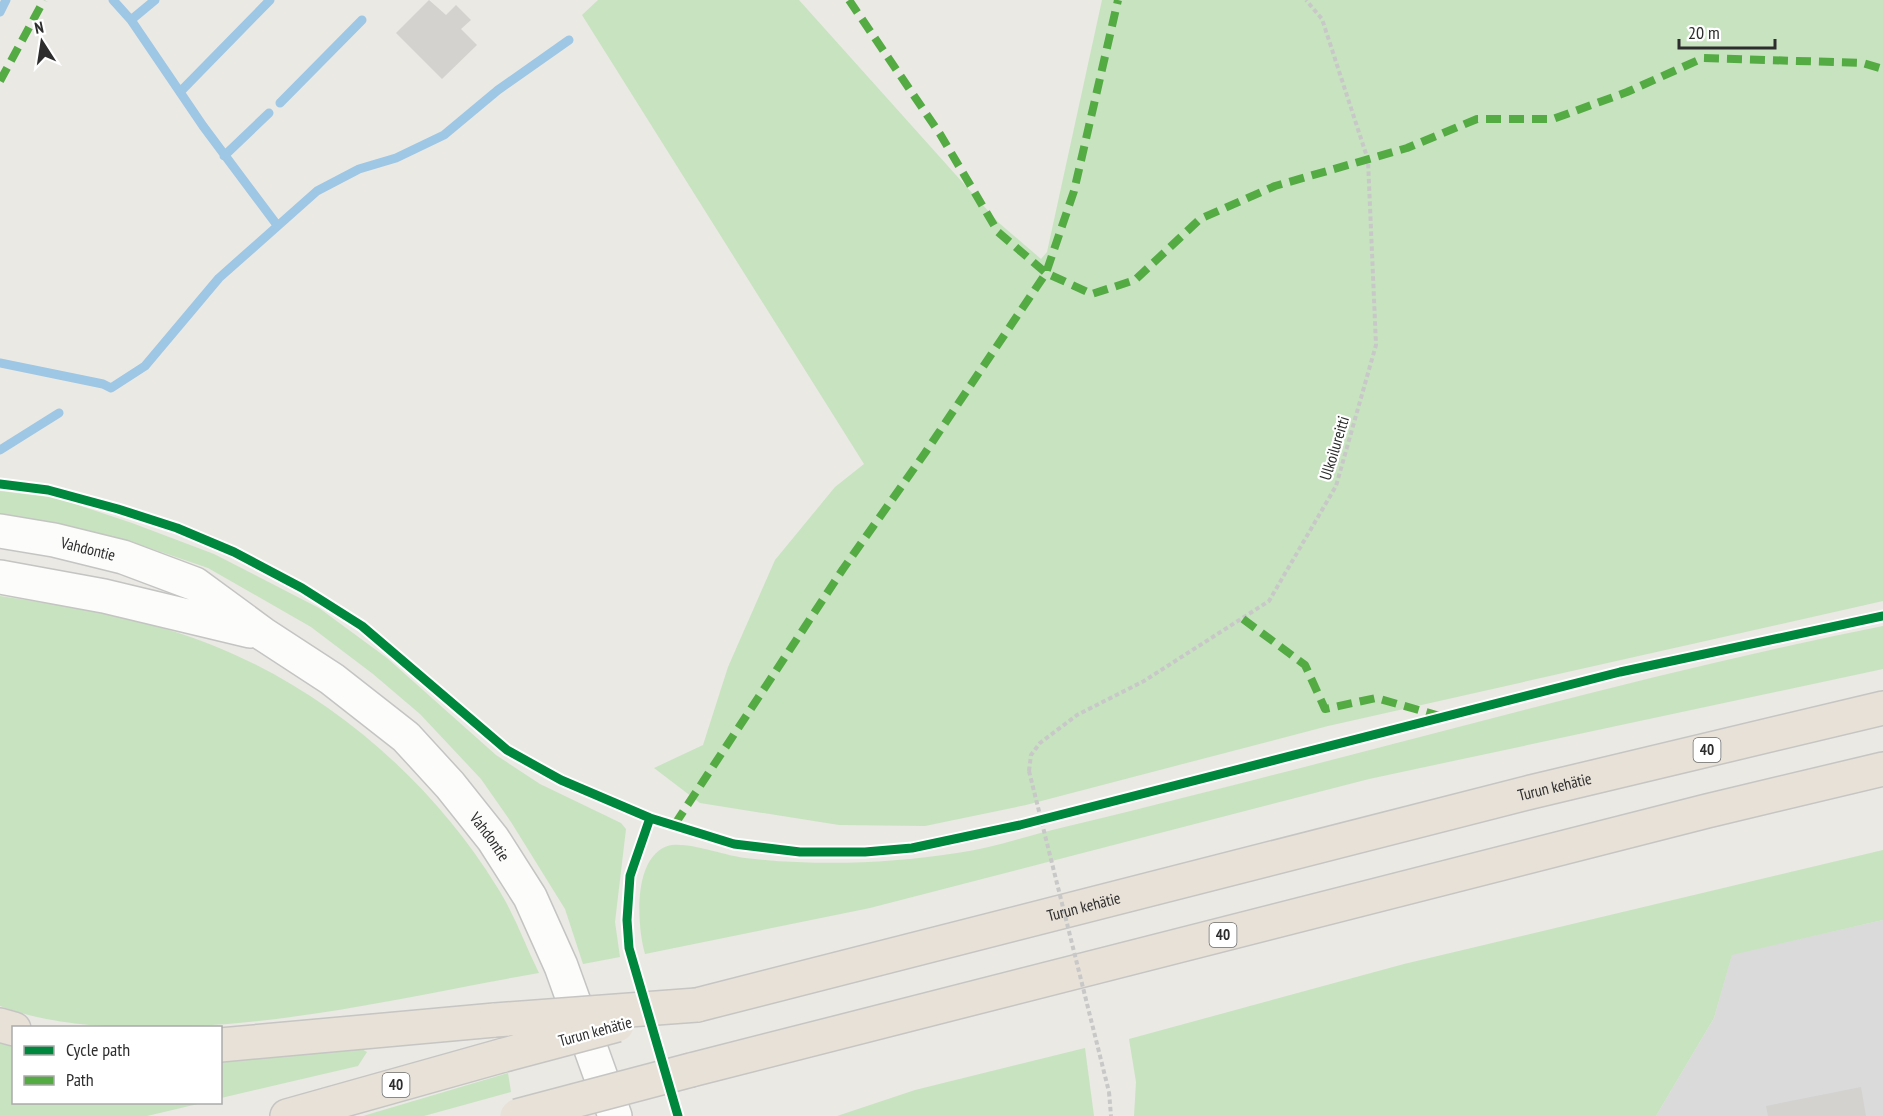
<svg xmlns="http://www.w3.org/2000/svg" width="1883" height="1116" viewBox="0 0 1883 1116" font-family="'PT Sans Narrow',sans-serif">
<style>
.industrial{fill:#dbdadb}
.green{fill:#c8e3c0}
.lines{fill:none;stroke-linecap:round;stroke-linejoin:round}
.stream{stroke:#9ec6e5;stroke-width:9}
.building{fill:#d3d2ce}
.minor-casing{stroke:#c4c4c3;stroke-width:36}
.highway-casing{stroke:#c6c5c3;stroke-width:36}
.path{stroke:#c8c8c8;stroke-width:4;stroke-dasharray:4.5 3;stroke-linecap:butt}
.minor{stroke:#fcfcfb;stroke-width:33}
.highway{stroke:#e7e1d7;stroke-width:33}
.highway-bridge-casing{stroke:#c6c5c3;stroke-width:36;stroke-linecap:butt}
.path-bridge{stroke:#c8c8c8;stroke-width:4;stroke-dasharray:4.5 3;stroke-linecap:butt}
.highway-bridge{stroke:#e7e1d7;stroke-width:33}
.quiet{stroke:#54ab44;stroke-width:8;stroke-dasharray:15 8;stroke-linecap:butt}
.cycleway-casing{stroke:#fff;stroke-width:13}
.cycleway{stroke:#00873e;stroke-width:9}
.labels{text-anchor:middle;stroke-width:4.5;stroke-linejoin:round;paint-order:stroke}
.shield{fill:#fff;stroke:#6c6c6c;stroke-width:1.5}
.shield-label{font-size:15px;font-weight:bold;fill:#2d2d2d}
.street-label{font-size:16px;fill:#2d2d2d;stroke:#fff}
</style>
<rect width="100%" height="100%" fill="#eae9e4"/>
<path class="industrial" d="M1883 920V1116H1656L1714 1018 1732 954Z"/>
<path class="green" d="M598 0H799L999 223 1041 259 1047 252 1102 0H1883V601L1328 726 1026 805 925 826 839 825 700 803 654 768 703 745 728 667 775 560 835 487 864 464 582 15Z
M0 491 57 498 132 523 214 554 319 608 387 658 496 755 540 784 621 823 626 829 615 922 620 957 583 964 565 909 511 822 481 779 420 714 373 674 311 627 208 568 135 543 65 526 0 516Z
M0 596C57 605 114 613 169 630 303 670 424 768 497 887 514 913 525 945 539 973 408 996 281 1028 148 1027 98 1027 47 1024 0 1006Z
M1883 626V669L1369 779 870 908 645 954C637 926 633 861 665 847 682 839 724 856 745 858 816 866 886 864 957 853 986 849 1015 840 1044 832 1099 819 1154 805 1210 791 1434 735 1657 671 1883 626Z
M1883 850V920L1732 955 1714 1018 1656 1116H1134L1136 1082 1129 1039 1404 964Z
M0 1043 13 1046 14 1102 202 1103 147 1116H0Z
M360 1048 367 1052 358 1066 221 1098V1058Z
M1085 1048 1094 1116H837L915 1090Z
M508 1073 511 1092 424 1116H363Z"/>
<g class="lines">
<path class="stream" d="M113 0 131 20 203 126 277 225
M0 12 6 0
M131 20 155 0
M180 92 270 0
M280 103 362 20
M224 156 269 113
M0 363 103 384 111 388 145 366 219 278 317 191 359 169 396 158 444 135 498 90 569 40
M0 450 59 413"/>
</g>
<path class="building" d="M429 0 446 15 456 5 471 20 461 29 477 45 442 79 396 33Z
M1861 1087 1866 1116H1768L1766 1106Z"/>
<g class="lines">
<defs>
<g id="minor">
<path id="s1" d="M0 531 54 540 123 557 195 584 263 634 332 679 406 737 450 785 493 839 530 897 561 966 615 1116"/>
<path d="M0 577 104 596 250 631"/>
</g>
<g id="highway">
<path id="s2" d="M697 1005 1531 792 1883 708"/>
<path d="M0 1025 14 1029"/>
<path d="M220 1045 495 1020"/>
<path d="M691 1070 1707 811 1883 769"/>
<path d="M287 1116 504 1055"/>
</g>
</defs>
<use href="#minor" class="minor-casing"/>
<use href="#highway" class="highway-casing"/>
<path class="path" d="M1029 771 1031 755 1040 743 1077 715 1144 681 1269 601 1336 486 1376 345 1368 160 1322 19 1306 0
M1109 1092 1111 1116"/>
<use href="#minor" class="minor"/>
<use href="#highway" class="highway"/>
<defs>
<path id="highway-bridge" d="M495 1020 697 1005
M504 1055 617 1025
M517 1116 691 1070"/>
</defs>
<use href="#highway-bridge" class="highway-bridge-casing"/>
<path class="path-bridge" d="M1029 771 1109 1092"/>
<use href="#highway-bridge" class="highway-bridge"/>
<path class="quiet" d="M849 0 940 134 998 232 1046 273 1092 294 1135 280 1200 219 1275 186 1407 148 1477 119H1553L1627 92 1703 58 1863 63 1883 69
M0 81 44 0
M1243 619 1305 665 1325 709 1376 698 1440 716
M675 824 843 569 925 453 1046 273 1074 191 1118 0"/>
<defs>
<path id="cycleway" d="M0 484 48 490 118 509 177 528 234 552 302 588 362 626 507 750 561 780 650 818 734 844 800 852H865L912 848 1020 825 1620 672 1883 616
M650 818 630 876 627 920 629 948 678 1116"/>
</defs>
<use href="#cycleway" class="cycleway-casing"/>
<use href="#cycleway" class="cycleway"/>
</g>
<g class="labels">
<g class="shield">
<rect x="1693.5" y="738" width="27" height="24" rx="4.5"/>
<rect x="1209.5" y="923" width="27" height="24" rx="4.5"/>
<rect x="382.5" y="1073" width="27" height="24" rx="4.5"/>
</g>
<g class="shield-label">
<text x="1707" y="755">40</text>
<text x="1223" y="940">40</text>
<text x="396" y="1090">40</text>
</g>
<g class="street-label">
<text transform="translate(1334 448) rotate(-73)" y="6">Ulkoilureitti</text>
<text dy="6" stroke="none"><textPath href="#s1" startOffset="90">Vahdontie</textPath></text>
<text dy="6" stroke="none"><textPath href="#s2" startOffset="885">Turun kehätie</textPath></text>
<text dy="6" stroke="none"><textPath href="#s1" startOffset="594">Vahdontie</textPath></text>
<text dy="6" stroke="none"><textPath href="#s2" startOffset="399">Turun kehätie</textPath></text>
<text transform="translate(595 1031) rotate(-15)" y="6">Turun kehätie</text>
</g>
</g>
<rect x="12" y="1026" width="210" height="78" fill="#ffffff" stroke="#ababab" stroke-width="1.5"/>
<rect x="24" y="1046" width="30" height="9" fill="#00873e" stroke="#ababab" stroke-width="1.5"/>
<text x="66" y="1056" font-size="18" fill="#2d2d2d">Cycle path</text>
<rect x="24" y="1076" width="30" height="9" fill="#54ab44" stroke="#ababab" stroke-width="1.5"/>
<text x="66" y="1086" font-size="18" fill="#2d2d2d">Path</text>
<g transform="translate(42 42) rotate(348)" stroke="#ffffff" stroke-width="4.5" paint-order="stroke">
<path d="M0-4.5L10 22L0 15L-10 22Z" fill="#2d2d2d"/>
<text y="-9" font-size="16" font-weight="bold" text-anchor="middle" fill="#2d2d2d">N</text>
</g>
<path d="M1679 39v9h96v-9" fill="none" stroke="#2d2d2d" stroke-width="3"/>
<text x="1688" y="39" font-size="18" fill="#2d2d2d" stroke="#ffffff" stroke-width="4.5" paint-order="stroke">20 m</text>
</svg>
